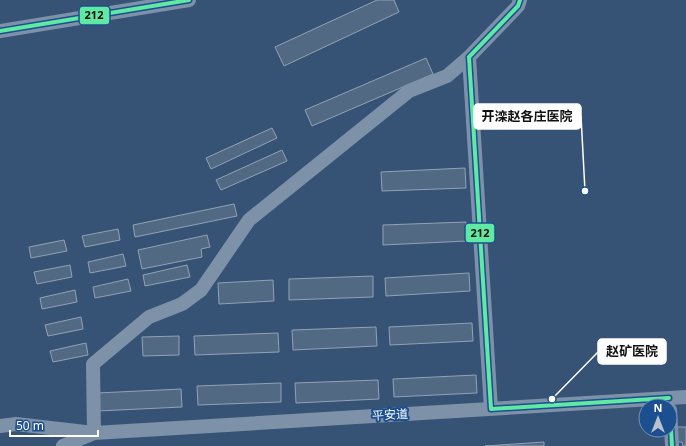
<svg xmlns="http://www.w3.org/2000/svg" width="686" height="446" viewBox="0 0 686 446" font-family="'Noto Sans','Noto Sans SC',sans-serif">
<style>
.building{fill:#526984;stroke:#92a2b6}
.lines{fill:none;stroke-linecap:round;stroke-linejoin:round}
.minor{stroke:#7d92a8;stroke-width:14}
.bus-1-casing{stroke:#1b4f8f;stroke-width:7}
.bus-1{stroke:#60e9a3;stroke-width:4}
.labels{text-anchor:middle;stroke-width:4;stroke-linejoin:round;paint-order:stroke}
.street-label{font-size:12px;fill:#fff;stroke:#1b4f8f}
.leader{fill:none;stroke:#fff;stroke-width:1.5}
.callout-dot{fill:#fff;stroke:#1b4f8f;stroke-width:1.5}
.callout{fill:#fff;stroke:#fff;stroke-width:1.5}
.callout-label{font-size:13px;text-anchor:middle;font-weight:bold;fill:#111}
.line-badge{stroke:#1b4f8f;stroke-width:1.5}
.pale-badge-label{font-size:11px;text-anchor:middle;font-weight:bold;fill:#111}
</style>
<rect width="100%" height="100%" fill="#365274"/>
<path class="building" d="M377 0H394L399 12 284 66 275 47Z
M426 58 433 74 312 126 305 110Z
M272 128 277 138 211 169 206 158Z
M282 150 287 161 221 190 216 180Z
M465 168 466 188 382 191 381 172Z
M234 204 237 216 135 237 133 225Z
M466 222 467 241 383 245V225Z
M118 229 120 240 85 247 82 236Z
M207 235 210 247 201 249 202 257 142 269 138 250Z
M64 240 67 251 31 258 29 247Z
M123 254 126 266 90 273 88 262Z
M70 265 72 277 37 284 34 272Z
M187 265 190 277 145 286 143 275Z
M469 273 470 291 386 296 385 278Z
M373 276V297L289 300V279Z
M128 279 131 291 95 298 93 287Z
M273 280 274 301 219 304 218 283Z
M75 290 77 302 42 309 40 298Z
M81 317 83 329 48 336 45 325Z
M472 323 473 341 390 345 389 327Z
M376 327 377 346 293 350 292 330Z
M278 333 279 352 195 355 194 336Z
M179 336V355L143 356 142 337Z
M86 343 88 355 53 362 50 351Z
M476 375 477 393 394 397 393 379Z
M378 380 379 399 296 403 295 383Z
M281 383V402L198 405 197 386Z
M181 389 182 407 98 411 97 393Z
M676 427H686V446H683L682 442H677Z
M544 442V446H485Z"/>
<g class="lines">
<path class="minor" d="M0 31 189 0
M469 57 491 409
M670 410 672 446
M0 426 16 424 94 433 686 397
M94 433 93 364 149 317 182 304 201 290 249 220 409 91 447 76 469 57 518 6 520 0
M63 446 94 433"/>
<defs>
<path id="bus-1" d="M0 31 189 0
M469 57 491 409
M469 57 518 6 520 0
M491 409 669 398
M670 410 672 446"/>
</defs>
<use href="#bus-1" class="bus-1-casing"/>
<use href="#bus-1" class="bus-1"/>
</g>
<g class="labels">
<g class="street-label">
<text transform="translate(390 415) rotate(-3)" y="4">平安道</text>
</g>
</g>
<path class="leader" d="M585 191L581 116M552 399L598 352"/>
<g class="callout-dot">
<circle cx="585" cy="191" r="4"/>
<circle cx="552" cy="399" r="4"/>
</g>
<g class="callout">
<rect x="474" y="104" width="107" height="25" rx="4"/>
<rect x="598" y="339" width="68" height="25" rx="4"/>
</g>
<g class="callout-label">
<text x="527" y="121">开滦赵各庄医院</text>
<text x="632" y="356">赵矿医院</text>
</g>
<g class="line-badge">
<rect x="79" y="6" width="31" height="19" rx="4" fill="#60e9a3"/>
<rect x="465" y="223" width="30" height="20" rx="4" fill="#60e9a3"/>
</g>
<g class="pale-badge-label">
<text x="94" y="19">212</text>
<text x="480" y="237">212</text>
</g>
<g transform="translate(658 418)"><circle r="19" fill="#1b4f8f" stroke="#7695bc"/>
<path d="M0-3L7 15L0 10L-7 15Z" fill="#b9c2ce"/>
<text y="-6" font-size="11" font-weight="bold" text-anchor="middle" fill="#ffffff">N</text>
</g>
<path d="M10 430v6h88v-6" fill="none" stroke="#ffffff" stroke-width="2"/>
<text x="16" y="430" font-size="12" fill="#ffffff" stroke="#1b4f8f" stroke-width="3" paint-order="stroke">50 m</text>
</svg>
